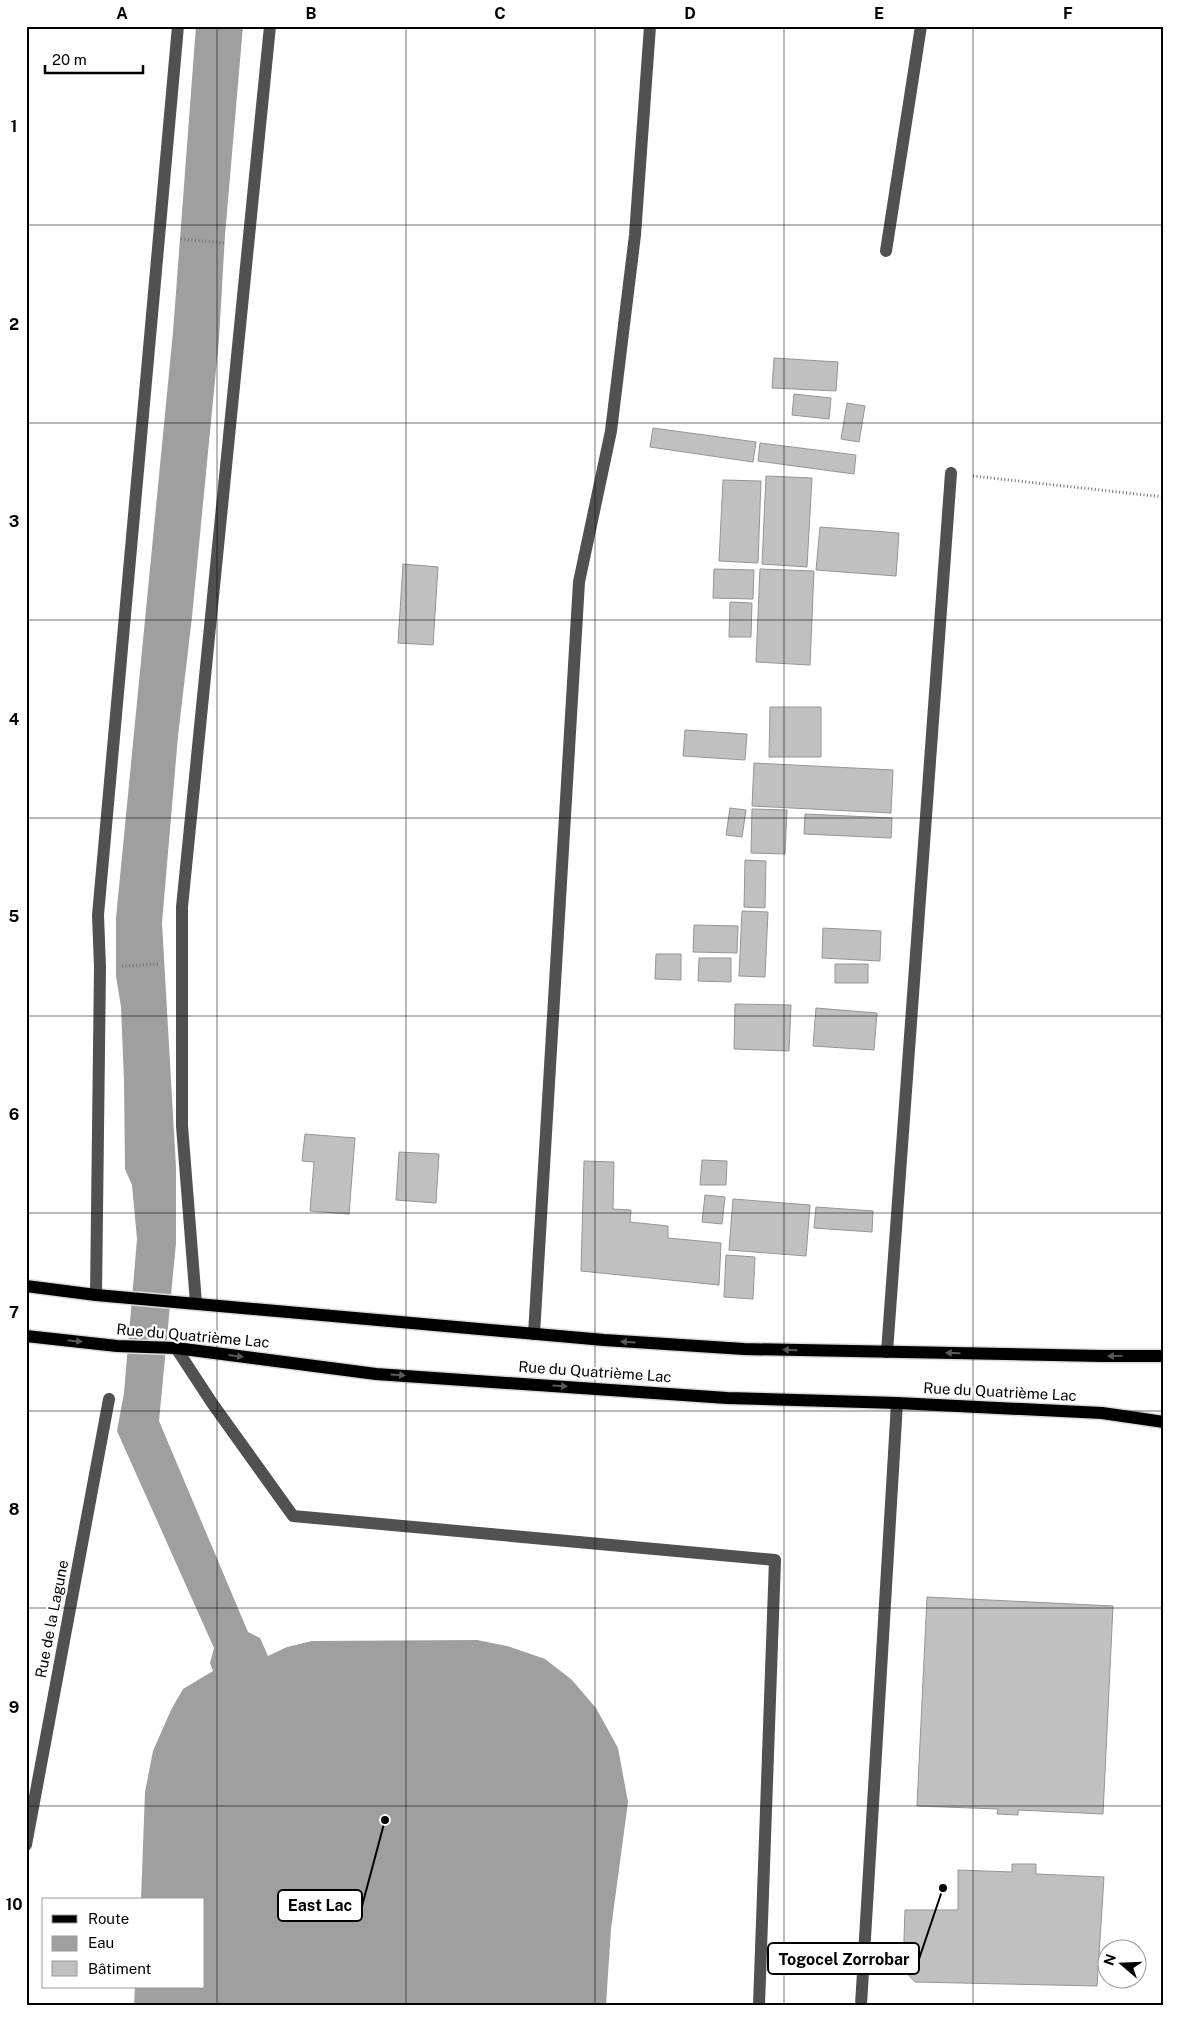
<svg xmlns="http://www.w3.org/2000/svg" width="1190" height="2031" viewBox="0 0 1190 2031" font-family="'Public Sans',sans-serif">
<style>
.water{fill:#9f9f9f}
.building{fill:#c0c0c0;stroke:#959595}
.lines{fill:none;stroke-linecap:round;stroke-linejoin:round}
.major-casing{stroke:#dbdbdb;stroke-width:15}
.path{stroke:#737373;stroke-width:3;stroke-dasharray:1 2.5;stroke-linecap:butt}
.minor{stroke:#515151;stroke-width:12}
.major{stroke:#000;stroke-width:12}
.oneway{fill:#595959}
.grid{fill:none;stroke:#000;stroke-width:1;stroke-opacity:0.55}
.labels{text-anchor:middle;stroke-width:4.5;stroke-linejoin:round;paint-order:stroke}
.street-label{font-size:15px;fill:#000;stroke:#fff}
.leader{fill:none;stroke:#000;stroke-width:2}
.callout-dot{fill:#000;stroke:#fff;stroke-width:2}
.callout{fill:#fff;stroke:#000;stroke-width:2}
.callout-label{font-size:16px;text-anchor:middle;font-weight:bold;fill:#000}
.neatline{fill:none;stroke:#000;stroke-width:2}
.grid-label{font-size:16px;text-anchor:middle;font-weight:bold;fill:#000}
</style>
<rect width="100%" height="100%" fill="#fff"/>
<path class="water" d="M196 26H243L225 235 219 339 192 617 178 736 162 923 176 1167V1243L159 1421 248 1632 260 1638 268 1656 287 1647 312 1641 477 1640 507 1646 545 1659 572 1680 596 1708 618 1748 628 1802 611 1929 606 2005H134L135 1987H204V1900H141L145 1792 153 1751 171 1710 183 1689 213 1671 210 1663 214 1648 117 1431 124 1393 137 1239 132 1185 125 1169 124 1081 121 1007 116 976V918L173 332Z"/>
<path class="building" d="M774 358 838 362 836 391 772 388Z
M794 394 831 398 829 419 792 415Z
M847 403 865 406 859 442 841 439Z
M653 428 756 442 753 462 650 447Z
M760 443 856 455 854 474 758 461Z
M766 476 812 478 807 567 762 564Z
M723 480 761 481 758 563 719 561Z
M820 527 899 533 896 576 816 570Z
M403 564 438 567 433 645 398 643Z
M714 569 754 570 753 599 713 598Z
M760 569 814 571 810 665 756 662Z
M730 602 752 603 751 637H729Z
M770 707H821V757H769Z
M685 730 747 734 745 760 683 756Z
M754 763 893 770 891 813 752 806Z
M730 808 746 810 742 837 726 835Z
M752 809 787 810 785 854 751 853Z
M805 814 892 818 891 838 804 834Z
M745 860 766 861 765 908 744 907Z
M742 911 768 912 765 977 739 976Z
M694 925 738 926 737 953 693 952Z
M823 928 881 931 880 961 822 958Z
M656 954H681V980L655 979Z
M699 958H731V982L698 981Z
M835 964H868V983H835Z
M735 1004 791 1005 789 1051 734 1049Z
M816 1008 877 1013 874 1050 813 1046Z
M305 1134 355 1138 349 1214 310 1211 314 1162 302 1161Z
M399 1152 439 1154 436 1203 396 1200Z
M702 1160 727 1161 726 1185H700Z
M584 1161 614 1162 613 1209 631 1210 630 1222 668 1226V1238L721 1243 719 1285 581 1271Z
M705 1195 725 1197 722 1224 702 1222Z
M733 1199 810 1205 806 1256 729 1250Z
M816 1207 873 1211 872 1232 814 1228Z
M726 1255 755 1257 753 1299 724 1297Z
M927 1597 1113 1606 1103 1814 1018 1810V1815L997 1814 998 1809 917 1806Z
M1012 1864H1036V1874L1104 1877 1097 1986 915 1982 903 1969 905 1910H958V1870L1012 1872Z"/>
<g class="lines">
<defs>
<path id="major" d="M26 1286 96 1295 604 1340 744 1349 1102 1356H1164
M26 1336 117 1346 176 1348 376 1374 727 1398 897 1403 1102 1413 1164 1422"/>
</defs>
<use href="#major" class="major-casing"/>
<path class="path" d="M181 239 225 243
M973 476 1164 497
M122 966 160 964"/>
<path class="minor" d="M886 251 921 26
M96 1295 100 967 98 915 178 26
M196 1303 182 1126V907L270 26
M534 1334 579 582 611 431 635 235 650 26
M176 1348 212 1403 293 1516 775 1560 759 2005
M887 1352 951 473
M26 1845 109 1399
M861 2005 897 1403"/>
<use href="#major" class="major"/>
</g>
<defs><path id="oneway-solid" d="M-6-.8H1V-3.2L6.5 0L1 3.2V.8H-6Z" transform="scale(1.25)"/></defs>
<g class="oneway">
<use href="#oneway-solid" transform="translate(75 1341) rotate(6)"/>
<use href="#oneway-solid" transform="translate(628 1342) rotate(-176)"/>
<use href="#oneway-solid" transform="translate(790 1350) rotate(-179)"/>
<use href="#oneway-solid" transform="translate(953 1353) rotate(-179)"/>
<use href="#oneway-solid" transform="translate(236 1356) rotate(7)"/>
<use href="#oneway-solid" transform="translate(1115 1356) rotate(179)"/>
<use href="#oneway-solid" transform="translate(398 1375) rotate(4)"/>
<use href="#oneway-solid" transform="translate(560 1386) rotate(4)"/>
</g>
<path class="grid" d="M217 26V2005M406 26V2005M595 26V2005M784 26V2005M973 26V2005M26 225H1164M26 423H1164M26 620H1164M26 818H1164M26 1016H1164M26 1213H1164M26 1411H1164M26 1608H1164M26 1806H1164"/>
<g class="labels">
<g class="street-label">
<text transform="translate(193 1336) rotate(5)" y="5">Rue du Quatrième Lac</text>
<text transform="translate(595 1372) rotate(4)" y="5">Rue du Quatrième Lac</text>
<text transform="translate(1000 1392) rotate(3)" y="5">Rue du Quatrième Lac</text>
<text transform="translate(52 1619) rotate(-79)" y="5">Rue de la Lagune</text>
</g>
</g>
<path class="leader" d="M385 1820L362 1906M943 1888L919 1959"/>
<g class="callout-dot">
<circle cx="385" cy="1820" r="5"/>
<circle cx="943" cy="1888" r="5"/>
</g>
<g class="callout">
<rect x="278" y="1890" width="84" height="31" rx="5"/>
<rect x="768" y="1943" width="151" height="31" rx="5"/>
</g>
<g class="callout-label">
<text x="320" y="1911">East Lac</text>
<text x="844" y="1965">Togocel Zorrobar</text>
</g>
<rect width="1190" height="2031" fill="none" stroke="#ffffff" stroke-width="55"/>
<rect x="42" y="1898" width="162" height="90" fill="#ffffff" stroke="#999999"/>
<rect x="52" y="1915" width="25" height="8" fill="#000000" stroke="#999999"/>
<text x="88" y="1924" font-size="15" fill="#000000">Route</text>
<rect x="52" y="1936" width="25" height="15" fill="#9f9f9f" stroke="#999999"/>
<text x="88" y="1948" font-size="15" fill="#000000">Eau</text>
<rect x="52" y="1961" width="25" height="15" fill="#c0c0c0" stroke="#999999"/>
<text x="88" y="1974" font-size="15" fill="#000000">Bâtiment</text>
<g transform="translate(1122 1964) rotate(289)"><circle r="24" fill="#ffffff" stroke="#999999"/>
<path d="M0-4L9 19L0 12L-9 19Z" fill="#000000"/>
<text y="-8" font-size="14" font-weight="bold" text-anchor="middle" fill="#000000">N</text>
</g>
<path d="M45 65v8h98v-8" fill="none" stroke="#000000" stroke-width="2.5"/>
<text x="52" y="65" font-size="15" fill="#000000" stroke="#ffffff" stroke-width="4" paint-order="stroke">20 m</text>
<rect x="28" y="28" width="1134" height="1976" class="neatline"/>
<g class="grid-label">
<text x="122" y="19">A</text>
<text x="311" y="19">B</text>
<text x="500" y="19">C</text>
<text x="690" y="19">D</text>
<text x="879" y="19">E</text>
<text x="1068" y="19">F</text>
<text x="14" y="132">1</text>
<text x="14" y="330">2</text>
<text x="14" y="527">3</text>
<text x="14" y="725">4</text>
<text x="14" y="922">5</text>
<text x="14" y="1120">6</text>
<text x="14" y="1318">7</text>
<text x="14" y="1515">8</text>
<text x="14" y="1713">9</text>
<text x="14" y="1910">10</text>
</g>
</svg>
